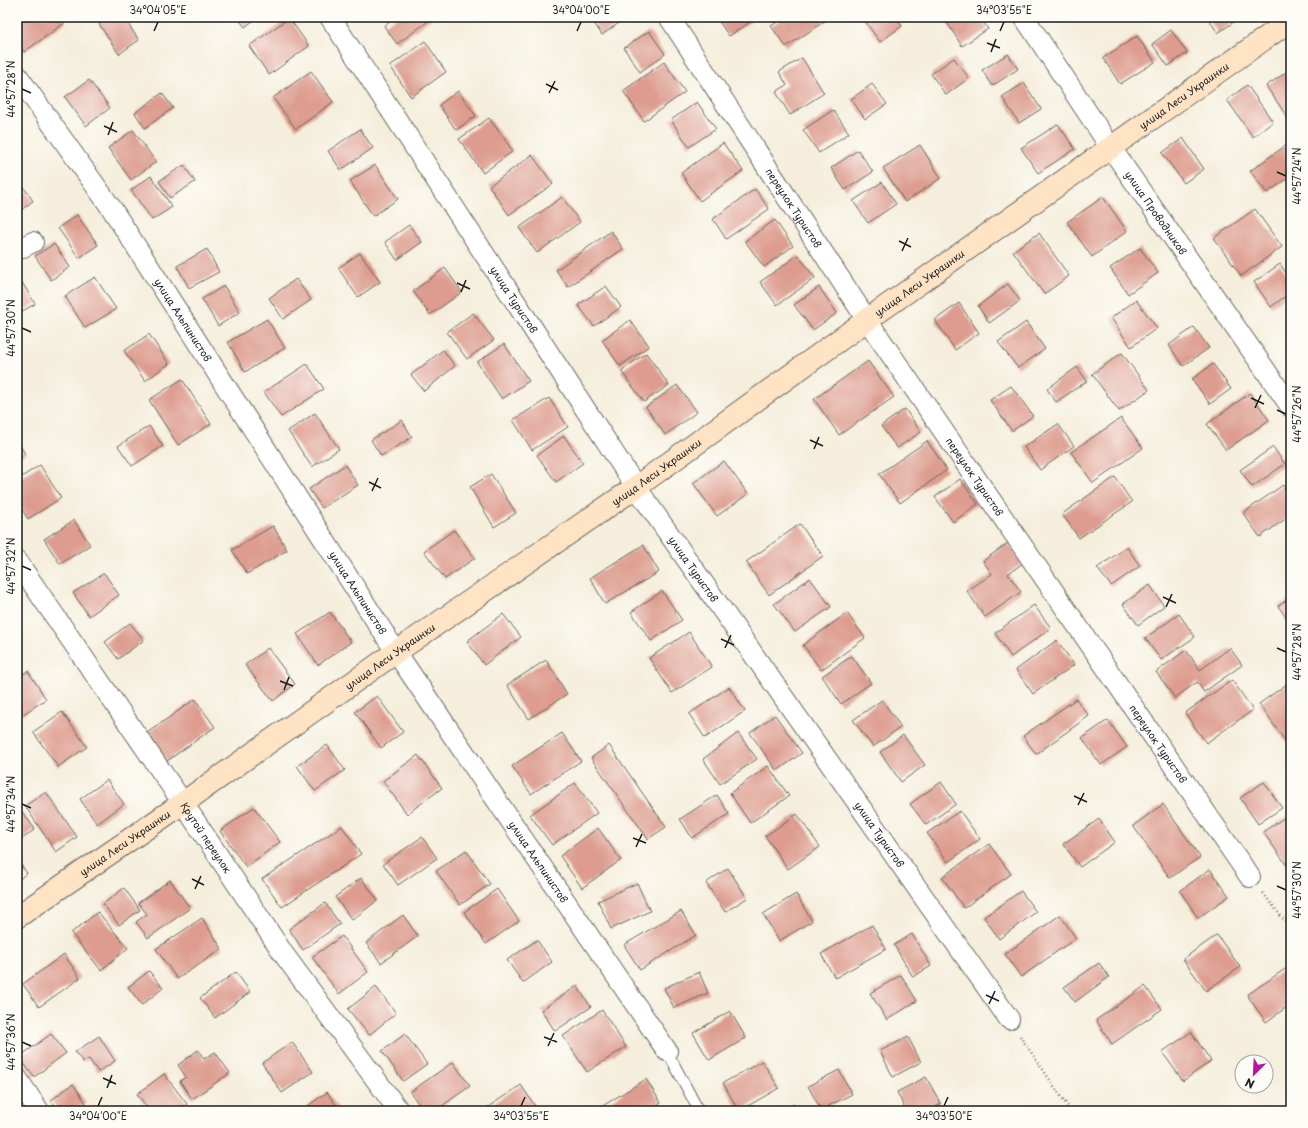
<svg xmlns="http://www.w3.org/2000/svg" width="1308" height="1128" viewBox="0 0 1308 1128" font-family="'Playpen Sans',sans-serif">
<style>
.building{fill:#dd9c8f}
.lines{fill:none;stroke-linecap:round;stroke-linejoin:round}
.lane-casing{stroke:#68665f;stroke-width:12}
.street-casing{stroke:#68665f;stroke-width:22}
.secondary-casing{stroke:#68665f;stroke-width:24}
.path{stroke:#68665f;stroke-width:2.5;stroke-dasharray:1 3;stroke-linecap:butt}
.lane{stroke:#fff;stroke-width:10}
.street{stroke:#fff;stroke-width:20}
.secondary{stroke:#fee4c5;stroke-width:22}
.ticks{fill:none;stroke:#1c1c1c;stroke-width:1.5}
.labels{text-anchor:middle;stroke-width:3.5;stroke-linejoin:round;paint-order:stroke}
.street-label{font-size:10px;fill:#1c1c1c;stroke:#fdfcf7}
.neatline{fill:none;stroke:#1c1c1c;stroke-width:1.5}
.ticks-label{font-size:10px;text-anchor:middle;fill:#1c1c1c}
</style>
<rect width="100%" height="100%" fill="#fdfcf7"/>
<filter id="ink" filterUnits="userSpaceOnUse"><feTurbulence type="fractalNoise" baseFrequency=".025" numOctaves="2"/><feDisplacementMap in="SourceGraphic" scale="8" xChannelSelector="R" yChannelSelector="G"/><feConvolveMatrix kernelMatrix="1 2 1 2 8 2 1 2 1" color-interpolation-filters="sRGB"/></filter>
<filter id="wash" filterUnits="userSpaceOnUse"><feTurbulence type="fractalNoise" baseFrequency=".012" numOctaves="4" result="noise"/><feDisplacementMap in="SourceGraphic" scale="16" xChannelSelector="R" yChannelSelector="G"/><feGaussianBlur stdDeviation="0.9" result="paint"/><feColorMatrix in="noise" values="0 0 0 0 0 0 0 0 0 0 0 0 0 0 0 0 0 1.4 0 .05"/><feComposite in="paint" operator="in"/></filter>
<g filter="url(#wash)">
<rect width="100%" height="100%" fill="#f5eedc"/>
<g id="blocks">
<path class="building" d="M18 17H62L66 22 24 52 17 42V18Z
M109 17H123L139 40 119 54 99 24Z
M237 17H258L245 27Z
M397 17H434L397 44 384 26Z
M590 17H627L602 35Z
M716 17H758L729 36Z
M785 17H822L825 21 786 47 771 26Z
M862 17H896L902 26 880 42Z
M952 17H980L988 29 962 46 946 21Z
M1207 17H1241L1218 33Z
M289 18 309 46 269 75 249 46Z
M1171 30 1187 53 1168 66 1152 44Z
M649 31 665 54 640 72 624 48Z
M1137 36 1155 62 1120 84 1103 58Z
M425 41 446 72 411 97 390 66Z
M1008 54 1018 69 992 86 982 70Z
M802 58 824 93 790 115 776 92 787 85 779 72Z
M954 58 969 78 946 95 931 74Z
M664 62 685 92 644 121 623 91Z
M1291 69V122L1266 86Z
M311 71 333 102 296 129 273 98Z
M89 80 110 108 86 126 65 97Z
M1024 83 1041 109 1019 123 1002 97Z
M872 84 887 104 865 119 851 99Z
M1247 85 1273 122 1253 137 1227 100Z
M458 91 476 116 456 130 439 105Z
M162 93 173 108 145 128 135 113Z
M697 102 716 129 689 147 671 120Z
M833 110 849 133 819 153 803 130Z
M489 118 513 151 483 173 459 139Z
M1058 124 1075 149 1038 173 1021 148Z
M360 129 373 148 341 170 328 151Z
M133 130 156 162 131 180 108 148Z
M1183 138 1204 169 1184 183 1162 153Z
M723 143 743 171 700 201 681 173Z
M1288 144 1291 149V176L1267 193 1250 171Z
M920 145 941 178 905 202 883 168Z
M858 150 873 172 845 190 831 168Z
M532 155 553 184 509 215 489 186Z
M184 165 195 182 170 198 159 181Z
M375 165 398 199 373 216 350 181Z
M151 176 172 207 152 220 131 190Z
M17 178 33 201 17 213Z
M882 182 896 204 868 223 853 201Z
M755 189 769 209 726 239 713 219Z
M562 197 580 222 537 253 519 228Z
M1103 197 1127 231 1092 257 1067 222Z
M1255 209 1282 247 1241 276 1214 238Z
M77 215 98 245 79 258 58 228Z
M775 220 793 246 764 267 745 241Z
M409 225 422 242 397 260 385 242Z
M611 231 623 249 568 287 556 270Z
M1039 233 1069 276 1044 294 1013 251Z
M54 244 70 267 51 280 35 256Z
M1140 248 1158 273 1128 294 1110 268Z
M207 249 219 272 189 288 177 266Z
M360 253 380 282 358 297 338 268Z
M798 255 815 278 777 305 760 282Z
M1280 264 1291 280V292L1271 307 1254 282Z
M445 268 462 292 430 315 413 291Z
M17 274 35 304 17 314Z
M95 277 116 309 85 328 65 296Z
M296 279 311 300 283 319 269 298Z
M1008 284 1020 301 989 323 978 306Z
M224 286 240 312 218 326 202 299Z
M606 286 621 307 594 326 578 305Z
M819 287 837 313 813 330 794 305Z
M1136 300 1157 328 1131 347 1111 318Z
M959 303 979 333 955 350 935 320Z
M473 313 494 340 467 359 447 332Z
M267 319 285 348 245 372 228 342Z
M630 320 649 346 620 366 602 340Z
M1026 322 1045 349 1018 368 998 342Z
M1194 327 1209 348 1183 366 1169 345Z
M149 334 169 364 145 381 124 351Z
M504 344 529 381 502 399 477 362Z
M443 350 455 366 424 391 411 375Z
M646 353 669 385 644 402 621 371Z
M1122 353 1149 390 1119 411 1092 374Z
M868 361 894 397 839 435 814 399Z
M307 364 324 389 281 417 264 392Z
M1213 364 1231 389 1210 404 1192 379Z
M1077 367 1087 381 1056 402 1047 389Z
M182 379 211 424 178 445 149 400Z
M677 385 697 412 665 435 646 407Z
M1011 386 1033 416 1012 431 990 400Z
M1250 393 1269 420 1226 450 1207 424Z
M549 398 568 427 532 450 513 420Z
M905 409 921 432 897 448 881 426Z
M315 413 339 449 312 467 288 431Z
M1121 418 1143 448 1093 483 1071 452Z
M402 420 412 437 381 456 371 440Z
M1058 424 1074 446 1040 470 1024 447Z
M149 426 163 446 132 466 118 446Z
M564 436 583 463 556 482 537 455Z
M17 440 25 454 17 459Z
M927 441 947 470 900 503 879 474Z
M1273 447 1285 464 1252 487 1240 470Z
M724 461 748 494 717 516 693 483Z
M40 465 61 498 28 519 17 502V480Z
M345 465 358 485 322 508 309 489Z
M491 474 516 513 494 527 470 487Z
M1115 477 1132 502 1079 538 1062 514Z
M960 479 978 504 953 522 935 497Z
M1283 485 1291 497V515L1260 537 1243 513Z
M74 520 90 545 60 564 44 539Z
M800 524 823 556 769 595 746 562Z
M273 526 287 550 247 574 232 550Z
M454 530 475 558 445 579 424 551Z
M1008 543 1023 563 1008 574 1021 592 985 617 967 591 992 574 983 561Z
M643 545 659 572 605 604 590 578Z
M1127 547 1140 566 1111 586 1097 568Z
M104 573 119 595 89 616 73 593Z
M810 578 831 607 795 632 774 604Z
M1150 585 1164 606 1138 625 1123 604Z
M662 591 682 620 651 641 631 612Z
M1291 597V624L1278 606Z
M1034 605 1051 628 1011 657 995 633Z
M330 612 351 642 318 665 297 634Z
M847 613 865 638 821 670 803 645Z
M503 614 521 637 484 665 467 641Z
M1179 614 1195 637 1161 660 1145 638Z
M130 623 144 640 118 659 105 642Z
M689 632 712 667 672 693 649 658Z
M1057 640 1074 665 1033 694 1016 670Z
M268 648 295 684 273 701 245 665Z
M1230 648 1242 665 1204 692 1197 682 1175 698 1156 672 1186 650 1200 670Z
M852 656 871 683 841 704 822 676Z
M546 660 567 694 529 719 507 685Z
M28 671 46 699 22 715 17 707V678Z
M1232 680 1253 710 1206 743 1185 713Z
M1291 681V749L1259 704Z
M729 687 745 711 705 738 689 714Z
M377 696 403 732 381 748 355 712Z
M195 699 215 727 167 761 147 733Z
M1076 699 1089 716 1036 754 1023 736Z
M882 700 901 727 873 747 853 720Z
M62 712 87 747 58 767 33 732Z
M775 715 802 753 777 771 750 733Z
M1108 720 1127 747 1101 765 1082 738Z
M562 733 581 761 531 794 512 766Z
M738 733 757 759 720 784 703 759Z
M903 735 925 765 901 782 880 752Z
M327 745 345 770 315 791 297 766Z
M609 745 666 827 648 839 591 758Z
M418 755 442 788 407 814 383 781Z
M768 766 789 796 750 823 730 793Z
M107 780 124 804 97 824 80 799Z
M941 782 956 804 926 825 910 804Z
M1264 782 1282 808 1258 824 1240 798Z
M575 783 597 813 552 845 530 815Z
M46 792 77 837 56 852 25 806Z
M717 795 729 814 692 838 680 819Z
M1163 804 1200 857 1170 878 1133 826Z
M254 807 280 842 246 867 220 831Z
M19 808 35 829 17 843V809Z
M960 811 980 839 948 862 927 833Z
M1291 813V871L1263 832Z
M797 814 820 847 788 869 765 836Z
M1099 819 1115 842 1080 867 1063 844Z
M342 826 361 854 282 907 262 879Z
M598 828 621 860 582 888 560 856Z
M422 837 437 858 398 885 383 864Z
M989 844 1011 874 964 908 942 877Z
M466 850 490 884 460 905 436 871Z
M17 860 27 873 17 881Z
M728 868 747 898 725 912 706 883Z
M1210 869 1229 896 1198 918 1180 891Z
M361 878 378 900 352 920 335 897Z
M170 880 190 908 148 938 136 922 147 914 138 903Z
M637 883 650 911 611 929 598 901Z
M124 888 140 910 119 925 103 904Z
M497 889 519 921 486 944 464 912Z
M1021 891 1036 912 999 939 984 917Z
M796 894 812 921 779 941 763 914Z
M325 903 340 924 303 950 289 929Z
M681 911 696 935 640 970 624 945Z
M98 912 128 948 101 970 71 933Z
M403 915 418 936 381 963 366 943Z
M1060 915 1076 938 1021 977 1005 954Z
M202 918 222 949 177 979 156 949Z
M872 925 886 949 835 978 821 954Z
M912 934 931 966 913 977 894 945Z
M1217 935 1240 967 1206 991 1183 959Z
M342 936 368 972 339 994 312 957Z
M537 940 552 962 523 983 507 960Z
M64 954 80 978 39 1007 23 984Z
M1099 963 1109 977 1075 1002 1064 987Z
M1288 967 1291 972V1004L1266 1022 1247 995Z
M149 971 163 988 142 1005 128 987Z
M236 972 250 992 215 1018 200 998Z
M699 972 708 993 674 1008 664 988Z
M901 975 917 1001 887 1020 870 993Z
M577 986 591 1007 555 1031 541 1010Z
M1145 986 1162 1009 1112 1044 1096 1020Z
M376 987 396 1013 369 1035 348 1009Z
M602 1010 626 1047 587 1072 563 1036Z
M730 1011 746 1038 709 1060 693 1033Z
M17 1014 23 1023 17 1028Z
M1191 1032 1211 1061 1183 1081 1162 1052Z
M51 1034 66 1053 34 1077 19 1057Z
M405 1034 427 1064 403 1081 382 1051Z
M99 1036 115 1061 98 1072 89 1059 83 1062 75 1052Z
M908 1037 921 1062 893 1077 880 1051Z
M292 1042 313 1072 282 1093 262 1063Z
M198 1050 204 1059 215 1052 230 1073 192 1099 180 1081 186 1077 178 1065Z
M762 1061 779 1088 739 1111 723 1083Z
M453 1062 470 1086 435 1111H424L410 1092Z
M839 1070 852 1094 821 1110 808 1086Z
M164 1074 187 1104 177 1111H150L137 1094Z
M926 1077 941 1104 928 1111H906L897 1092Z
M646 1079 661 1103 648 1111H603L601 1107Z
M73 1084 86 1103 75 1111H59L51 1100Z
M521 1085 535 1106 528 1111H491L488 1107Z
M327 1092 340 1111H301Z
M794 1104 798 1111H783Z
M94 1106 98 1111H88Z"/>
</g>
</g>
<g filter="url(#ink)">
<use href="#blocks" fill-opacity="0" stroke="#68665f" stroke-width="1"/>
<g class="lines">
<defs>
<path id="lane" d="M667 1051 699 1111"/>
<g id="street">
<path id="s1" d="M330 17 636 487 1009 1019"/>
<path id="s2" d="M669 17 867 320 1250 877"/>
<path id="s3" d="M1024 17 1111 148 1291 407"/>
<path id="s4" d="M17 75 112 209 396 652 667 1051"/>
<path d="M17 250 33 242"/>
<path id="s5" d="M17 561 183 803 285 956 399 1111"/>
<path d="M17 1078 39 1111"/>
</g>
<g id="secondary">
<path id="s6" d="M17 917 183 803 396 652 636 487 867 320 1291 20"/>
</g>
</defs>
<use href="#lane" class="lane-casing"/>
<use href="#street" class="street-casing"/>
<use href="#secondary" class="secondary-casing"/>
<path class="path" d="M1263 893 1291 929
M1020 1036 1071 1111"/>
<use href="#lane" class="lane"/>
<use href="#street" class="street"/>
<use href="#secondary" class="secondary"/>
</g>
</g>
<path class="ticks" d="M154 31 158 22M577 31 581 22M1000 31 1004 22M987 43 1000 48M991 52 996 39M546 84 558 90M22 89 31 93M549 93 555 81M104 126 117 132M108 135 113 122M1277 172 1286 176M899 241 911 247M902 251 908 238M457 283 470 289M461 292 466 280M22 328 31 332M1251 398 1264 404M1255 408 1261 395M1277 410 1286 414M810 440 823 446M814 449 819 437M369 482 381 488M372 491 378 478M22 566 31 570M1163 597 1176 603M1166 607 1172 594M721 639 734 645M725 648 731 635M1277 648 1286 652M280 681 293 686M284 690 289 677M1074 796 1087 802M22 804 31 808M1078 805 1084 793M633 838 646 843M636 847 642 834M192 879 204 885M1277 886 1286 890M195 889 201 876M986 995 999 1001M989 1004 995 991M544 1037 557 1042M22 1042 31 1046M548 1046 554 1033M103 1078 116 1084M107 1088 112 1075M98 1106 102 1097M521 1106 525 1097M944 1106 948 1097"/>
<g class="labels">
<g class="street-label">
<text dy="4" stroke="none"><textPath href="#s6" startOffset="1427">улица Леси Украинки</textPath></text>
<text dy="4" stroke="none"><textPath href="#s2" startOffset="228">переулок Туристов</textPath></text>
<text dy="4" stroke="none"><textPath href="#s3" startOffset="236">улица Проводников</textPath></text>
<text dy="4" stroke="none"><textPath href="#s6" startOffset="1103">улица Леси Украинки</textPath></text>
<text dy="4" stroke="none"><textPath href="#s1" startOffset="337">улица Туристов</textPath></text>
<text dy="4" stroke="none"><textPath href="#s4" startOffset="296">улица Альпинистов</textPath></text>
<text dy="4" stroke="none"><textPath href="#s6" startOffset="779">улица Леси Украинки</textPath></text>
<text dy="4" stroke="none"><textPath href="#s2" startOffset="552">переулок Туристов</textPath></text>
<text dy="4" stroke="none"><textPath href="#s1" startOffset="661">улица Туристов</textPath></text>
<text dy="4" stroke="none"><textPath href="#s4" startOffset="620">улица Альпинистов</textPath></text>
<text dy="4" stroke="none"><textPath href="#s6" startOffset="455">улица Леси Украинки</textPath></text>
<text dy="4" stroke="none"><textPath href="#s2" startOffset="876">переулок Туристов</textPath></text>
<text dy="4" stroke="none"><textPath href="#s1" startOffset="985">улица Туристов</textPath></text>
<text dy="4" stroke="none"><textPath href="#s5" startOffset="335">Крутой переулок</textPath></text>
<text dy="4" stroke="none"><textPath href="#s6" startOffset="131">улица Леси Украинки</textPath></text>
<text dy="4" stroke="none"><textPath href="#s4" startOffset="944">улица Альпинистов</textPath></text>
</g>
</g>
<rect width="1308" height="1128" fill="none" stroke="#fdfcf7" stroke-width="44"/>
<g transform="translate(1254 1074) rotate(204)"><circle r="19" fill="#fdfcf7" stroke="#a3a29f"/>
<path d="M0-3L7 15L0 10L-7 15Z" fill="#b5179e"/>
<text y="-6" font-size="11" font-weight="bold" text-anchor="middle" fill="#1c1c1c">N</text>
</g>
<rect x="22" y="22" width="1264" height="1084" class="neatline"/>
<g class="ticks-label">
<text x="158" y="14">34°04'05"E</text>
<text x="581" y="14">34°04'00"E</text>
<text x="1004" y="14">34°03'55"E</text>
<text transform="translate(11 89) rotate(-90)" y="4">44°57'28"N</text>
<text transform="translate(1297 176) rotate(-90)" y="4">44°57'24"N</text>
<text transform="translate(11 328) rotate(-90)" y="4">44°57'30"N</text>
<text transform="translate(1297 414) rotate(-90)" y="4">44°57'26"N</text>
<text transform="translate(11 566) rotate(-90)" y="4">44°57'32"N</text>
<text transform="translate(1297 652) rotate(-90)" y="4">44°57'28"N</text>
<text transform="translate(11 804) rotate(-90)" y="4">44°57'34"N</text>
<text transform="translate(1297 890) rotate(-90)" y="4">44°57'30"N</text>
<text transform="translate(11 1042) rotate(-90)" y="4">44°57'36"N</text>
<text x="98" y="1120">34°04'00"E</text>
<text x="521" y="1120">34°03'55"E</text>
<text x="944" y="1120">34°03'50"E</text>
</g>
</svg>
